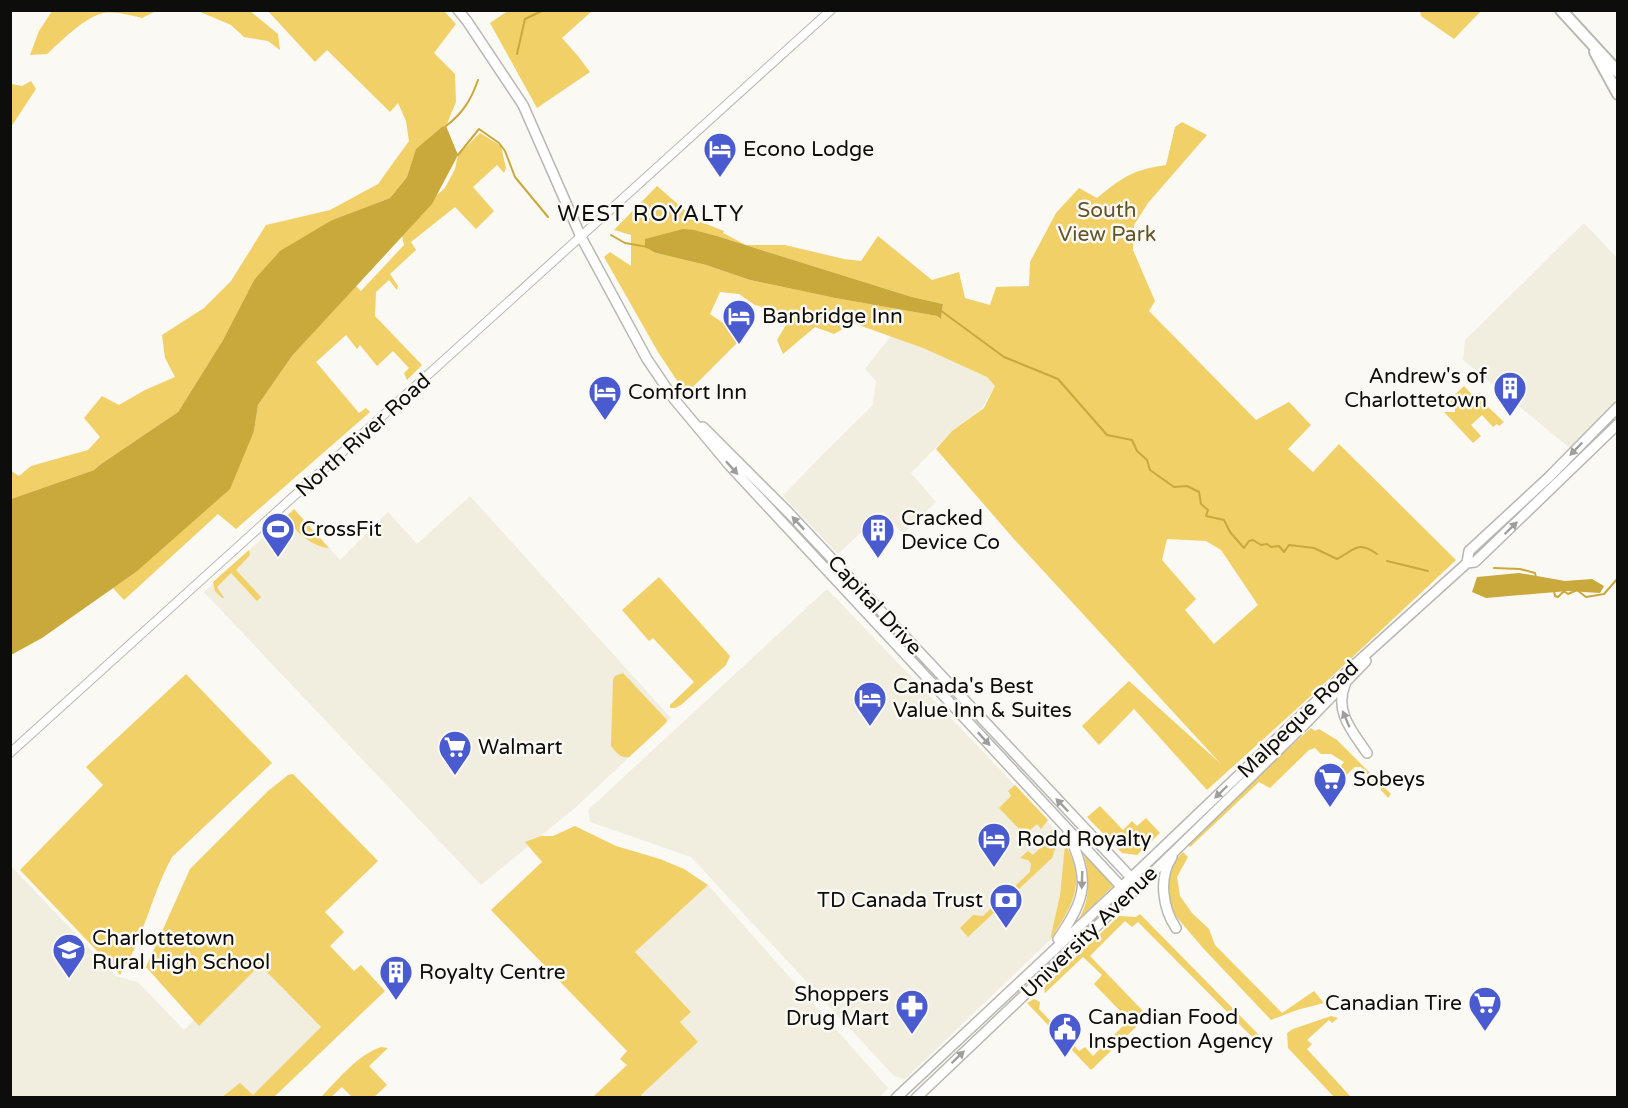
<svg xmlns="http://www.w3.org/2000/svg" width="1628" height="1108" viewBox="0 0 1628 1108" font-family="'Varela Round',sans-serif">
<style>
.built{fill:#f1eddf}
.green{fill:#f1d067;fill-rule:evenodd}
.water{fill:#c9a93c}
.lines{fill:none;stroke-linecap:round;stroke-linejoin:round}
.stream{stroke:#c9a93c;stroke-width:2}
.secondary-casing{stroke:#b9b7b1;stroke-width:10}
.primary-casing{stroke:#b9b7b1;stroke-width:12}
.highway-casing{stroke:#b9b7b1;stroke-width:14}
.secondary{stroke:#fff;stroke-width:8}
.primary{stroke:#fff;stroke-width:9}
.highway{stroke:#fff;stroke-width:10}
.oneway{fill:#9e9e9d}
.labels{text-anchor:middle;stroke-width:5;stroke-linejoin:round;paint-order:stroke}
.poi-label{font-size:21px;fill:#0d0d0b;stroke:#fbf9f3;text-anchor:start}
.park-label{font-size:21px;fill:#625429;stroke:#fbf9f3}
.street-label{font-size:21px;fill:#0d0d0b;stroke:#fbf9f3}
.neighbourhood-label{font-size:22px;letter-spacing:1.5px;fill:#0d0d0b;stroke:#fbf9f3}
</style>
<rect width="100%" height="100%" fill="#fbf9f3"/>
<path class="built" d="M1584 223 1617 258V404L1572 450 1463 360 1465 340Z
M891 336 923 348 987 377 995 386 982 408 952 431 911 473 936 502 903 534 883 512 838 554 783 496 820 457 873 405 876 381 865 369Z
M470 496 671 718 576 807 481 885 204 592 294 509 340 560 388 512 417 544Z
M827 589 1015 785 1057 832 1065 844 1060 895 1050 940 905 1079 894 1076 691 857 590 822 588 810Z
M10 865 116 976 138 982 184 1030 194 1020 200 1025 260 965 321 1027 253 1097H11Z
M708 885 888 1088 879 1098 643 1097 641 1095 698 1042 680 1022 691 1012 635 952Z"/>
<path class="green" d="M509 10 592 11 562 38 578 56 590 72 537 108 490 23Z
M52 11V10L156 11 142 18C130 15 112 10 100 14 83 19 60 42 47 54L30 55 39 31Z
M198 11H250L278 34 280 50 268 41 244 37 231 25Z
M268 11H444L456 24 434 53 455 74 456 102 446 126 416 150 407 177 390 198 332 220 254 280 223 340 178 412 101 464 94 470 11 499 10 470 19 476 31 466 88 450 100 437 84 418 102 396 119 405 145 390 175 377 165 358 162 335 204 308 231 281 266 225 330 210 378 184 409 141 406 121 398 103 390 112 327 50 315 62Z
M1420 11V10L1481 11 1454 39 1421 16Z
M31 81 36 89 11 127V84L22 86Z
M1182 122 1207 135 1148 203 1134 225 1133 250 1155 301 1149 311 1256 420 1289 402 1311 425 1288 449 1313 472 1339 444 1456 560 1313 694 1207 790 1134 709 1099 745 1082 726 1129 681 1221 764 1013 538 936 449 952 431 984 408 995 386 987 377 923 348 853 323 834 334 815 327 783 354 777 340 792 315 755 305 739 294 720 292 710 314 743 337 686 394 658 352 604 257 610 252 631 266V235L614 230 657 186 696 220 724 231 723 233 746 245H785L844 259 861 261 878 236 932 280 959 272 965 298 990 305 996 287 1029 286 1030 262 1056 213 1079 188 1097 198C1123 177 1132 170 1166 165L1175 127ZM720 237 912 297 943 304 941 319 937 316 835 298 750 280 706 265 656 253ZM1167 539 1206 541 1221 550 1258 605 1214 644 1185 610 1196 599 1162 560Z
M480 133 501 146 506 168 504 173 497 165 473 187 494 211 476 229 455 207 411 242 416 250 390 274 398 286 397 290 389 280 376 292 375 316 422 365 407 380 404 373 409 368 393 351 377 366 360 345 357 349 346 335 316 362 359 413 366 408 370 412 236 529 218 514 124 600 113 588 136 572 254 431 258 405 292 356 356 286 361 291 404 245 400 227 445 188 455 169 458 155Z
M1464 386 1477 400 1479 399 1482 402 1481 404 1484 407 1486 405 1504 422 1499 426 1497 424 1493 427 1482 415 1471 425 1481 436 1473 443 1444 412H1455V406L1444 405Z
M294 509 329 548C315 548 291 531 288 515Z
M249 550 250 555 236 570 261 597 257 601 231 573 217 587 224 598H222L215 591 213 582Z
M659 577 730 656 726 665 681 705 675 708H670V705L694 682 653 638 649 641 622 610Z
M623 673 667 720 666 723 629 757C621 759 616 752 611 746L613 680 615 676Z
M186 674 272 763 172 857C151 895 144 939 120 975L20 870 103 785 86 767Z
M1311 728 1315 731 1319 729 1337 740 1391 794 1388 798 1361 767H1355L1343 778 1337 771 1344 762 1331 754H1321L1315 748 1309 750 1270 788 1259 782 1190 847 1188 845 1274 761Z
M293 774 378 861 325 912 344 932 330 946 354 971 361 965 385 991 274 1097H222L240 1083 253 1095 321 1027 260 965 199 1026 146 967 190 869 268 791 288 775Z
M1015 785 1048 820 1041 829 1037 824 1025 835 999 808 1011 796 1008 791Z
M1100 806 1123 830 1132 821 1137 826 1146 818 1160 833 1137 855 1122 853 1087 817Z
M575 826 616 846 660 859 684 869 708 885 635 952 691 1012 680 1022 698 1042 641 1095 643 1097H593L627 1065 620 1059 627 1051 491 910 542 862 525 842 541 836H553Z
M1055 829 1057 832 1058 841 1052 858 968 937 960 928 973 915 983 916 1030 872 1031 864 1028 860 1020 858 1028 851 1033 855 1050 838 1047 834Z
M1065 844C1088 882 1072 907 1050 940L1060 895Z
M1083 852 1114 885 1078 920C1091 900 1090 874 1083 852Z
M1183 852 1188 857 1177 877 1180 896 1192 913 1209 929 1215 945 1282 1013 1314 991 1324 1003 1297 1010 1271 1020 1203 948 1174 914 1171 908 1168 879 1172 863Z
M1140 914 1260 1036 1256 1041 1138 922 1132 927 1125 921 1090 956 1145 1013 1137 1026 1091 1070 1027 1003 1034 999 1040 1002 1039 1009 1079 1051 1085 1047 1093 1056 1129 1020 1094 984 1102 975 1083 957 1045 993 1044 987 1119 916 1136 917Z
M1331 1016 1338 1018 1332 1023 1329 1020 1307 1040 1312 1044 1307 1049 1350 1096 1348 1097H1334L1288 1048 1287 1033 1293 1029Z
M381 1047 388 1048 369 1066 387 1085 374 1097H352L342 1087 331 1097H321C338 1080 357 1055 381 1047Z"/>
<path class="water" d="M446 126 458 155 432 204 292 356 258 405 254 431 230 489 136 572 42 638 11 655V499L94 470 101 464 178 412 223 340 254 280 280 251 332 220 390 198 407 177 416 149 442 127Z
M683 229 694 230 720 237 912 297 943 304 941 319 937 316 835 298 750 280 706 265 656 253 645 247V239Z
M1519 573 1565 581 1592 579 1604 586 1600 593 1568 591 1486 598 1472 592 1477 577Z"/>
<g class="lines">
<path class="stream" d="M517 54 525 19 544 10
M446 126C463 113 471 100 478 80
M458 155 479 129 499 143 505 151 515 177 548 217
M611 235 625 243 648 247
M940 310 1004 357 1058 379 1107 435 1132 440 1137 451 1147 460 1150 470 1174 487 1187 486 1199 492 1201 504 1208 510 1206 516 1224 520 1230 532 1244 548 1249 541 1253 540 1261 545 1267 544 1271 547 1279 546 1284 552 1289 545 1314 548 1337 559C1355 550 1357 540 1377 554
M1387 561 1428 571
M1494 568 1520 569 1535 573 1536 578
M1554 591 1555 596 1558 597 1564 591 1568 594 1577 590 1586 597 1604 594 1618 578"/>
<defs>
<path id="secondary" d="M10 753 831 10"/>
<path id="primary" d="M458 10 467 21 523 105 581 237 647 359 674 399 730 466 1129 895
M703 427 789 513 1139 886
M1467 563 1475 562 1618 424
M1345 685C1334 712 1353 732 1367 753
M1172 857C1158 878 1163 909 1176 928
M1058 939C1087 897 1090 880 1068 833
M896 1098 1131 878 1353 666 1467 563 1469 551 1549 477 1618 407
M916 1098 1139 886 1303 726 1366 661"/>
<path id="highway" d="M1561 10 1618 72
M1595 52 1618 94"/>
</defs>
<use href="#secondary" class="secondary-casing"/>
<use href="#primary" class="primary-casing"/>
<use href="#highway" class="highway-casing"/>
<use href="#secondary" class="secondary"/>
<use href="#primary" class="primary"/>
<use href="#highway" class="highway"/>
</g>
<defs><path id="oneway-solid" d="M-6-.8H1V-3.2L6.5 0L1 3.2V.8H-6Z" transform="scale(1.5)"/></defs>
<g class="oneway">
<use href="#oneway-solid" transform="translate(1576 449) rotate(134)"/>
<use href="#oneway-solid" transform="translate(732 468) rotate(48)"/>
<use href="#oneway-solid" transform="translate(798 523) rotate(-133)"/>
<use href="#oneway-solid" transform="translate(1511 528) rotate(-44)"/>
<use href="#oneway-solid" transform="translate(1346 719) rotate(-113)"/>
<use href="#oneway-solid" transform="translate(984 739) rotate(47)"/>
<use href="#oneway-solid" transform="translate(1221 792) rotate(136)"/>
<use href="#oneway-solid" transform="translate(1062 805) rotate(-134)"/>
<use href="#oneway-solid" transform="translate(1082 880) rotate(92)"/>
<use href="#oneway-solid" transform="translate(958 1057) rotate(-44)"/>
</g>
<defs>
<symbol id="hotel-pin" viewBox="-11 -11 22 30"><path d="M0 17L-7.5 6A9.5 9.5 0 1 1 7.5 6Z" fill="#4a5bd0" stroke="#fbf9f3"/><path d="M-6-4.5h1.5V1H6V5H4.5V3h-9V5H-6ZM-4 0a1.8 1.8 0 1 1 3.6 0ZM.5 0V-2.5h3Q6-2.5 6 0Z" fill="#fff"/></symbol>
<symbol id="building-pin" viewBox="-11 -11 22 30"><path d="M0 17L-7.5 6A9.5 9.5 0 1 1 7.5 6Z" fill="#4a5bd0" stroke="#fbf9f3"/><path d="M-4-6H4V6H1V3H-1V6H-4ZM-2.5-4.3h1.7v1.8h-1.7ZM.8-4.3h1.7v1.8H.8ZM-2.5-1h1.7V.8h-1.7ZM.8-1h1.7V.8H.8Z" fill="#fff"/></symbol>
<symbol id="stadium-pin" viewBox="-11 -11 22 30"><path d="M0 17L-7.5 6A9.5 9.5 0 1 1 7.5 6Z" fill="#4a5bd0" stroke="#fbf9f3"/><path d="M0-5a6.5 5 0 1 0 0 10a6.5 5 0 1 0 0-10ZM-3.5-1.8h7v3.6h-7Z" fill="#fff"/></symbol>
<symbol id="supermarket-pin" viewBox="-11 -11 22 30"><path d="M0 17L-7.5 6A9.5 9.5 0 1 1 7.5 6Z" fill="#4a5bd0" stroke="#fbf9f3"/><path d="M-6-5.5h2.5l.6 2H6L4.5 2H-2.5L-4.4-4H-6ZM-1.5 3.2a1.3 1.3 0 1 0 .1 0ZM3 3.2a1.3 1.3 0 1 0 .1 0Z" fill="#fff"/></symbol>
<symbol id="bank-pin" viewBox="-11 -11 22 30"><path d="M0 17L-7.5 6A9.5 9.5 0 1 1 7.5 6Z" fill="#4a5bd0" stroke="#fbf9f3"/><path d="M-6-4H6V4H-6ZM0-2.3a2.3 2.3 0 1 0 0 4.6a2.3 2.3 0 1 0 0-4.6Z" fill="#fff"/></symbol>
<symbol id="school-pin" viewBox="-11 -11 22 30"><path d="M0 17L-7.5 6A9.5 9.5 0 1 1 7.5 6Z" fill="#4a5bd0" stroke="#fbf9f3"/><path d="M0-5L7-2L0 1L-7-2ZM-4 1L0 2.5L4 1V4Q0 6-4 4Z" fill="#fff"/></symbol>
<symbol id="pharmacy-pin" viewBox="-11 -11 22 30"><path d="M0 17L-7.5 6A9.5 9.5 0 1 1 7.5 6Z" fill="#4a5bd0" stroke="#fbf9f3"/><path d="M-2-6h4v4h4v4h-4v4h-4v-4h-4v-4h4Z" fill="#fff"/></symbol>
<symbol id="civic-pin" viewBox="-11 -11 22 30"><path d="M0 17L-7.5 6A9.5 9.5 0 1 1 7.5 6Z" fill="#4a5bd0" stroke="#fbf9f3"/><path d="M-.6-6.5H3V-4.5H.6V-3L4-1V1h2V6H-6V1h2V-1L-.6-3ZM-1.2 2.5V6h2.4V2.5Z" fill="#fff"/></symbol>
</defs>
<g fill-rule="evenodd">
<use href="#hotel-pin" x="701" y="130" width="38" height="52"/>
<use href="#hotel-pin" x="720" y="297" width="38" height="52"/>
<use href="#building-pin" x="1491" y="369" width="38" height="52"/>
<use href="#hotel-pin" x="586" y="373" width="38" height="52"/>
<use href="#stadium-pin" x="259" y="510" width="38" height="52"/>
<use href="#building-pin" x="859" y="511" width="38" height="52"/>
<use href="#hotel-pin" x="851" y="679" width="38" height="52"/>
<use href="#supermarket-pin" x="436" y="728" width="38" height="52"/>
<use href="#supermarket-pin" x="1311" y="760" width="38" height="52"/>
<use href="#hotel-pin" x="975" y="820" width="38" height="52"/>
<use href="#bank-pin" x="987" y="881" width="38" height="52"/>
<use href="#school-pin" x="50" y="931" width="38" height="52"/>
<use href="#building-pin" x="377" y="953" width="38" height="52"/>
<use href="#supermarket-pin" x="1466" y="984" width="38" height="52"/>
<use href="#pharmacy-pin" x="893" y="987" width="38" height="52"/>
<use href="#civic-pin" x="1046" y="1010" width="38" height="52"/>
</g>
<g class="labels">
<g class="poi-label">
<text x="743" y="156">Econo Lodge</text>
<text x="762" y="323">Banbridge Inn</text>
<text x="1487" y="383" text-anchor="end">Andrew's of<tspan x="1487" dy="24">Charlottetown</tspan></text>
<text x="628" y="399">Comfort Inn</text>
<text x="901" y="525">Cracked<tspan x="901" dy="24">Device Co</tspan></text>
<text x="301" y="536">CrossFit</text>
<text x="893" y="693">Canada's Best<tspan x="893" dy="24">Value Inn &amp; Suites</tspan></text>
<text x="478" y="754">Walmart</text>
<text x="1353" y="786">Sobeys</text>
<text x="1017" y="846">Rodd Royalty</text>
<text x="983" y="907" text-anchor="end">TD Canada Trust</text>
<text x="92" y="945">Charlottetown<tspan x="92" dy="24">Rural High School</tspan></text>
<text x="419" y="979">Royalty Centre</text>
<text x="889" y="1001" text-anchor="end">Shoppers<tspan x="889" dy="24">Drug Mart</tspan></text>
<text x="1462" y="1010" text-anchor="end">Canadian Tire</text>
<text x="1088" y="1024">Canadian Food<tspan x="1088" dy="24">Inspection Agency</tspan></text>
</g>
<g class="park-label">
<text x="1107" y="217">South<tspan x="1107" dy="24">View Park</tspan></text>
</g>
<g class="street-label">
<text transform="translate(363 435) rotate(-42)" y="7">North River Road</text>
<text transform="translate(875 605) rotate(47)" y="7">Capital Drive</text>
<text transform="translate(1298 719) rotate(-44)" y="7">Malpeque Road</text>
<text transform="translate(1089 932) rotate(-44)" y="7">University Avenue</text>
</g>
<g class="neighbourhood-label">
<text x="651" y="221">WEST ROYALTY</text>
</g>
</g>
<rect width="1628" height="1108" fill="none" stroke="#0d0d0b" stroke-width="24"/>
</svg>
